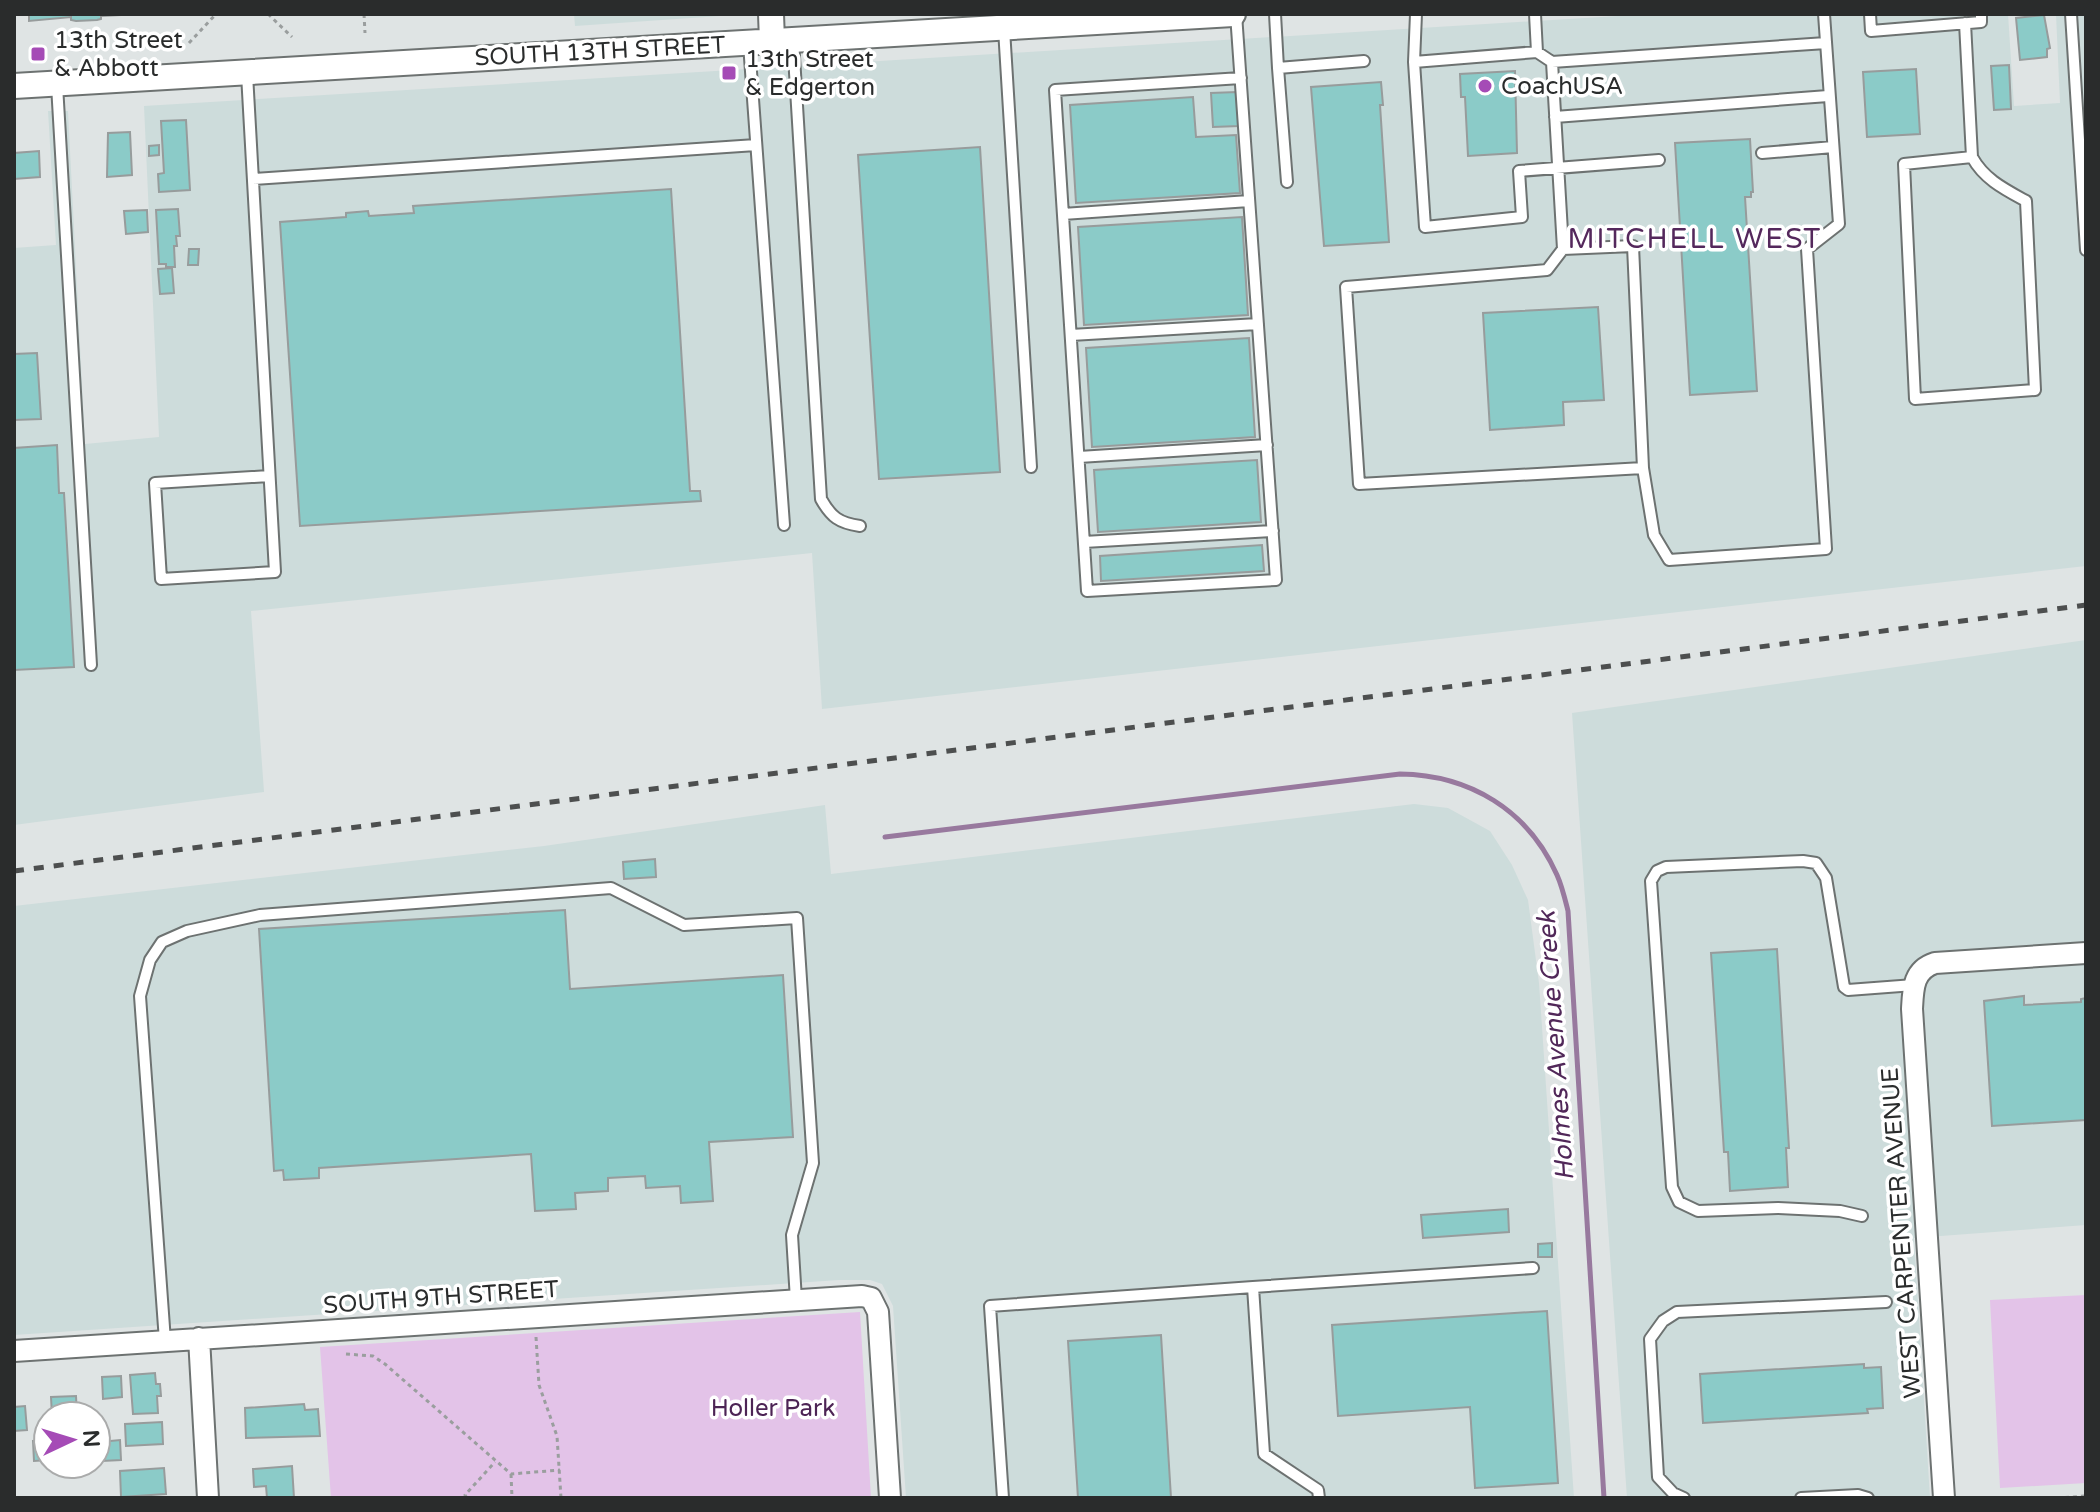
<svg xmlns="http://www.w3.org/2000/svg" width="2100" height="1512" viewBox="0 0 2100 1512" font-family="'Varela Round',sans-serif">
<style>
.built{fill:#cddcdb}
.green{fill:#e3c3e8}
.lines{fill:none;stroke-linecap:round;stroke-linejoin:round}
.stream{stroke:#98799e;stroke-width:5}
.building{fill:#8bcbc8;stroke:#979c9c;stroke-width:2}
.service-casing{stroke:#6d7271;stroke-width:14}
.minor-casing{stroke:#6d7271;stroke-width:24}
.tertiary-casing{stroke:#6d7271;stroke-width:28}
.path{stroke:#9a9e9e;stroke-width:3;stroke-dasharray:4 4;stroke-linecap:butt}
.service{stroke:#fff;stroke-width:10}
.minor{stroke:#fff;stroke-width:20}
.tertiary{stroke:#fff;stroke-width:24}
.rail{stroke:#4d4f4f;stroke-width:5;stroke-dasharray:10 10;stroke-linecap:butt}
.poi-dot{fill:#a54bb6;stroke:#fff;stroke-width:3}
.labels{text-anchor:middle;stroke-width:7;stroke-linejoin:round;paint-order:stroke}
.poi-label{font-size:24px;fill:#2a2c2c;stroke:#fff;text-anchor:start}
.street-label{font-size:24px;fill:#2a2c2c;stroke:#fff}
.park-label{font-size:24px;fill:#4d2455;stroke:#fff}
.water-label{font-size:26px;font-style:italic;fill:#512859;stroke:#fff}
.quarter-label{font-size:28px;letter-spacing:2px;fill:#54285c;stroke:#fff}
</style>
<rect width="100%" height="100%" fill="#dfe4e4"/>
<path class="built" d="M574 14H749L575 26Z
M1650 14H2008L2014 106 2060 103 2056 14H2086V566L822 709 812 553 251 611 264 792 14 825V248L56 245 48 111H68L85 444 159 437 144 106Z
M2086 640V1225L1914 1238 1930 1498H1627L1572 713Z
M1414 804 1448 808 1490 831 1512 865 1528 900 1539 983 1574 1498H906L893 1306 882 1284 870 1280H839L14 1335V906L544 846 825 805 831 874Z"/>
<path class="green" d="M2086 1295V1483L2000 1488 1990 1300Z
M860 1312 871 1498H331L320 1347Z"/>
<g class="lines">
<path class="stream" d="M885 837 1400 774C1470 775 1528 810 1557 875 1562 886 1565 899 1568 911L1604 1498"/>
</g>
<path class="building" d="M29 14H141L101 16V19L97 20 76 21 71 20V17L29 21Z
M2044 15 2050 48 2047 49V57L2020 60 2016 18Z
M2009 65 2011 109 1994 110 1991 66Z
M1916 69 1920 134 1867 137 1863 72Z
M1515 71 1517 153 1468 156 1465 97H1461L1460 74Z
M1381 82 1383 105H1380L1389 242 1324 246 1311 87Z
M1237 92 1239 126 1213 127 1211 93Z
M1193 97 1196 137 1236 135 1240 193 1076 203 1070 105Z
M186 120 190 190 159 192 158 174 164 173 161 121Z
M130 132 132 175 107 177 108 133Z
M1750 139 1753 192H1751V197H1745L1757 391 1690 395 1675 143Z
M159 145V155L149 156V146Z
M980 147 1000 472 879 479 858 155Z
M39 151 40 177 14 179V153Z
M671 189 690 491H700L701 501 300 526 280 222 346 217V213L368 211 369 216 414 213 413 206Z
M178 209 180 236H176L177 246H174L175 267H166V264H159L156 210Z
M147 210 148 232 126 234 124 211Z
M1242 217 1248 315 1084 325 1078 227Z
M189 249H199L198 265H188Z
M172 268 174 293 160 294 158 269Z
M1598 307 1604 400 1563 402 1564 425 1490 430 1483 313Z
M1249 338 1255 437 1092 447 1086 348Z
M37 353 41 419 14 420V354Z
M57 445 59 493H64L74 667 14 670V448Z
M1257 460 1261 522 1098 532 1094 470Z
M1262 545 1264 571 1101 581 1100 556Z
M655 859 656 877 624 879 623 862Z
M565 910 570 989 783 975 793 1137 709 1142 713 1201 681 1203 680 1186 646 1188 645 1176 608 1178V1191L575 1193 576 1209 535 1211 531 1154 319 1168V1178L284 1180 283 1170 274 1171 259 929Z
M1777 949 1789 1148H1786L1788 1187 1730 1191 1728 1152H1724L1711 953Z
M2024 996V1005L2081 1002V999L2086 998V1120L1992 1126 1984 1001Z
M1508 1209 1509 1232 1423 1238 1421 1215Z
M1552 1243V1257H1538V1244Z
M1547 1311 1558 1483 1475 1488 1470 1407 1338 1416 1332 1325Z
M1161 1335 1171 1498H1078L1068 1341Z
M1864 1364V1368L1881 1367 1883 1408 1867 1409 1868 1413 1703 1423 1700 1374Z
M155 1373 156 1384H160L161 1396H157L158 1413 133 1414 130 1375Z
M121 1376 122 1397 103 1399 102 1377Z
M76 1396 77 1416H52L51 1397Z
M304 1404 305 1410 318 1409 320 1436 246 1438 245 1408Z
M25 1406 27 1430 14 1431V1407Z
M162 1422 163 1444 126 1446 125 1424Z
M48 1440V1460L34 1461 33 1441Z
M120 1440 121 1460 102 1461 100 1442Z
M292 1466 294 1498H267L266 1486 254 1487 253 1469Z
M164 1468 166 1494 121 1497 120 1471Z"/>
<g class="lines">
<defs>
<path id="service" d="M1236 14C1250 202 1263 391 1276 580L1087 591 1055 90 1241 78
M1275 14 1278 68 1364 61
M1416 14 1414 62 1537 52 1552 62 1826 43
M1535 14 1537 52
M1870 14 1871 31 1981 22V14
M2071 14 2086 250
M1965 23 1972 157C1984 179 2004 189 2026 201L2035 390 1915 399 1904 164 1972 157
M1004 29 1031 467
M793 40 821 499C831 517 839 523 860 526
M749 44 784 525
M1414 62 1425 227 1522 217 1519 171 1659 160
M1552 62 1563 249 1547 270 1346 287 1359 484 1643 468
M1278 68 1287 182
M247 74 275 572 161 579 155 483 269 476
M57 85 91 665
M1555 117 1828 96
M1762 153 1833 147
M253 179 756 145
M1063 214 1249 201
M1563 249 1633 246 1643 468 1654 535 1669 560 1826 549 1807 249 1839 224 1824 14
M1071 335 1258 324
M1079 457 1267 445
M1084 542 1273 531
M1862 1216 1840 1211 1778 1208 1698 1211 1679 1202 1672 1187 1651 881 1657 871 1666 867 1803 861 1816 863 1826 878 1844 987 1848 990 1914 985
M1253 1287 1533 1268
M165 1341 140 996 150 960 162 942 187 931 260 915 611 888 684 925 797 918 813 1163 792 1235 796 1300
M1003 1498 990 1306 1253 1287 1264 1454 1318 1490 1319 1498
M1684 1498 1673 1493 1658 1477 1650 1339 1663 1321 1677 1312 1886 1302
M1801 1498 1858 1495 1868 1498"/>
<path id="minor" d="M199 1338 208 1498
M14 1351 862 1296 871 1298 878 1312 890 1498
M1944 1498 1912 1009C1913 989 1913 970 1935 963L2086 953"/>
<path id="tertiary" d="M771 14 772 41
M14 86 1233 14"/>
</defs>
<use href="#service" class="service-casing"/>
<use href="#minor" class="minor-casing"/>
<use href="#tertiary" class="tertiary-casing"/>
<path class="path" d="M268 14 292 37
M364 14 365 33
M189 43 216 14
M536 1337 539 1385 557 1436 561 1498
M346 1354 373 1356 385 1364 511 1474 560 1470
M511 1474 512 1498
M467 1498 465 1495 495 1462
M2057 1498 2086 1496"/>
<use href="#service" class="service"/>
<use href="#minor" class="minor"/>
<use href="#tertiary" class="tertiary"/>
<path class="rail" d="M14 871 2086 605"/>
</g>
<g class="poi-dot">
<rect x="30" y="46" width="16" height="16" rx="4"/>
<rect x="721" y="65" width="16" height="16" rx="4"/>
<circle cx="1485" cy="86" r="8"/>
</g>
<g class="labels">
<g class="poi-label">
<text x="54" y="48">13th Street<tspan x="54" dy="28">&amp; Abbott</tspan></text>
<text x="745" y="67">13th Street<tspan x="745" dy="28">&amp; Edgerton</tspan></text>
<text x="1501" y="94">CoachUSA</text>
</g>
<g class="street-label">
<text transform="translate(600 51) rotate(-3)" y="8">SOUTH 13TH STREET</text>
<text transform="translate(1901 1233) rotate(-94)" y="8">WEST CARPENTER AVENUE</text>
<text transform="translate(441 1297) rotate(-4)" y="8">SOUTH 9TH STREET</text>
</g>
<g class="park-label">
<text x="773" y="1416">Holler Park</text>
</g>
<g class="water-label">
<text transform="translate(1555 1046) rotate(-94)" y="9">Holmes Avenue Creek</text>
</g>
<g class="quarter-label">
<text x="1695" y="248">MITCHELL WEST</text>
</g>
</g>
<rect width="2100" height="1512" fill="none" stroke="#2a2c2c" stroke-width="32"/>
<g transform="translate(72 1440) rotate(86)"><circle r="38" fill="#ffffff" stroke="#aaabab" stroke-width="2"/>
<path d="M0-6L14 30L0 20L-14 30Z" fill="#a54bb6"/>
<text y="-12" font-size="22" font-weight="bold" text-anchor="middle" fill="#2a2c2c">N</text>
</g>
</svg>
